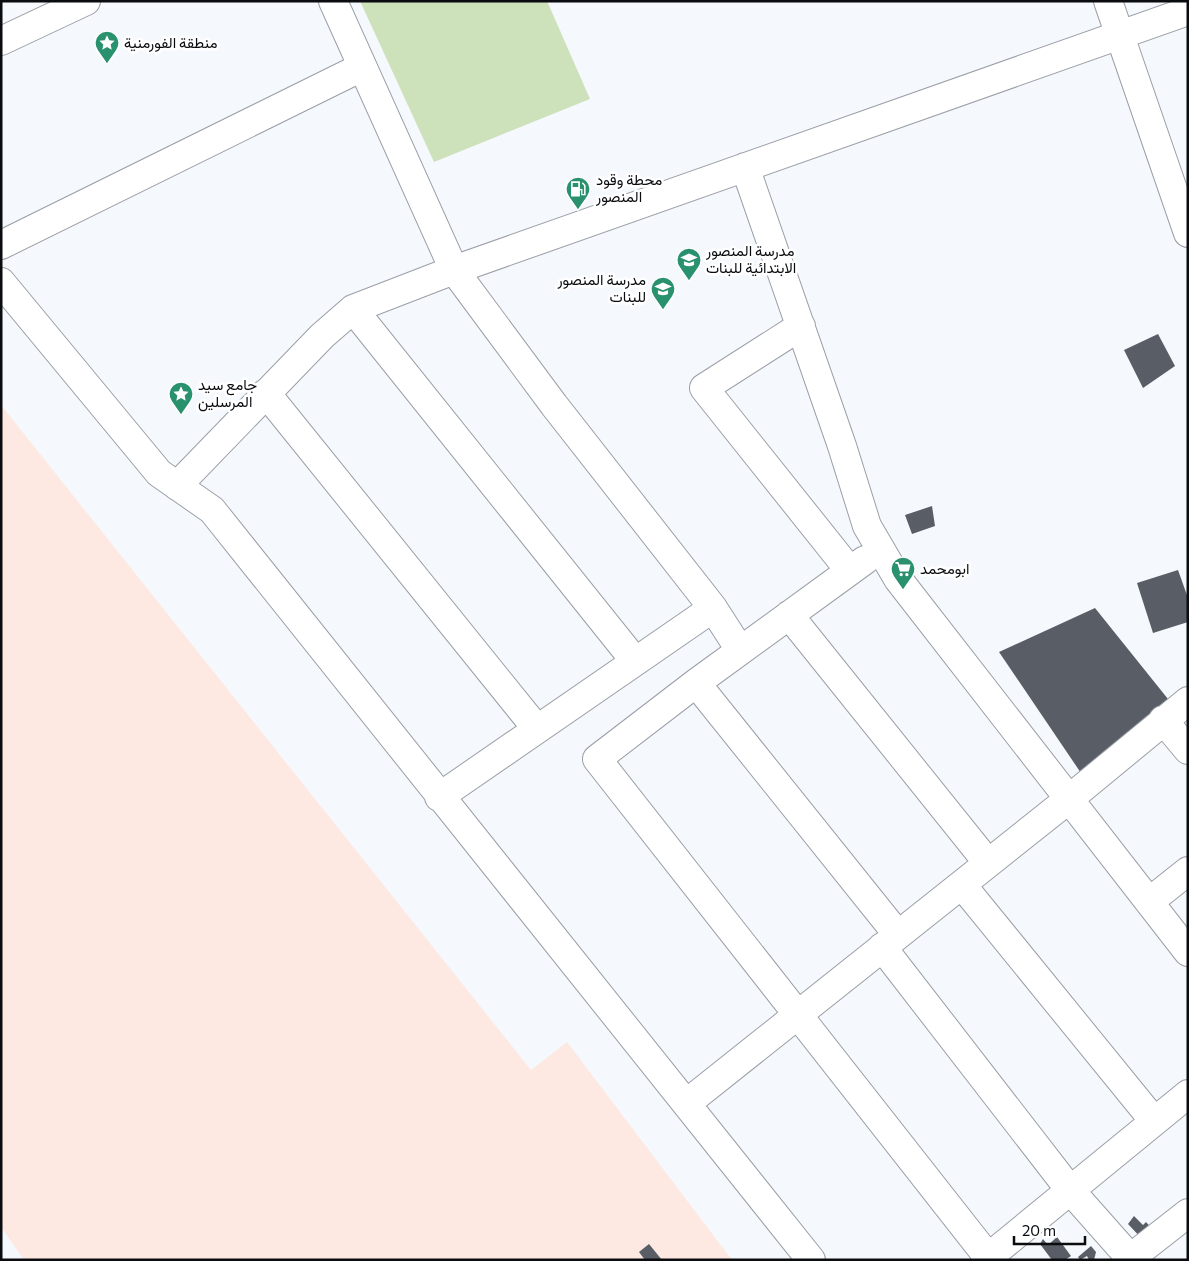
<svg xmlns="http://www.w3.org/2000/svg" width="1189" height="1261" viewBox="0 0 1189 1261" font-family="Commissioner,Vazirmatn,sans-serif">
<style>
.industrial{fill:#fde9e2}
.green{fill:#cde1ba}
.building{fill:#595d65}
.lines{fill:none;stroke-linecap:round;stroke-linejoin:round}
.minor-casing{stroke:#9a9fa7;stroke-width:30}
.minor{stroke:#fff;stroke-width:28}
.labels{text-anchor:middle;stroke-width:5;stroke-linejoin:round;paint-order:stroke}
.poi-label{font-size:15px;fill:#0b0c0f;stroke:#fff;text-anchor:start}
</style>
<rect width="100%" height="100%" fill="#f5f8fd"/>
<path class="industrial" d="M1 405 531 1070 567 1042 732 1260H24L1 1227Z"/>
<path class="green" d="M360 1H547L590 99 434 162Z"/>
<path class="building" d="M1158 334 1175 366 1143 388 1124 350Z
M932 506 935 526 912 534 905 515Z
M1178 570 1188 598V622L1153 633 1137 583Z
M1095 608 1176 709 1083 776 999 652Z
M1134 1216 1143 1225 1146 1222 1155 1232 1144 1241 1128 1224Z
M1057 1237 1071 1256 1065 1260H1052L1040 1244 1043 1239 1048 1245Z
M649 1244 662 1260H645L639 1252Z
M1091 1246 1096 1252 1094 1260H1089L1087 1256 1080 1260 1078 1257Z"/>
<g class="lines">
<defs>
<path id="minor" d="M333 1 454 270 554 405 713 608 740 650
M1108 1 1188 233
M1 41 86 1
M745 167 842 446 867 526 898 579 1188 952
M1 245 362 67
M1 282 159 473 212 510 811 1260
M353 309 635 661
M801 326 704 388 850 571
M266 393 537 729
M177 486 322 336 353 309 454 270 1188 11
M789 615 988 863
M696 683 865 560
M1163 720 1188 750
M439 797 713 608
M962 885 1154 1121
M1149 902 1188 871
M898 935 696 683 597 759 988 1257
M882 947 1070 1190 1132 1260
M687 1103 1069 799 1188 701
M985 1260 1188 1094
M1128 1260 1188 1213"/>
</defs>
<use href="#minor" class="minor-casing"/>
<use href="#minor" class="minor"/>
</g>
<defs>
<symbol id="sight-pin" viewBox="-11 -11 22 30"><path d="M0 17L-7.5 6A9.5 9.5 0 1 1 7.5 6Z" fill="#29916e" stroke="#fff"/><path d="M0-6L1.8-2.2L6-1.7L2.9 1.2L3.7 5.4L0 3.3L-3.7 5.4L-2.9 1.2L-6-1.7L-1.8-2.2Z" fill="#fff"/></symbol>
<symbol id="fuel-pin" viewBox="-11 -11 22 30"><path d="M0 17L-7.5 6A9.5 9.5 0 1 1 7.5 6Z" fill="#29916e" stroke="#fff"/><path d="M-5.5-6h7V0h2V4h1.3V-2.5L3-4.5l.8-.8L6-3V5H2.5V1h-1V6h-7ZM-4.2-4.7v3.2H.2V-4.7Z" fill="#fff"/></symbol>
<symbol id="school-pin" viewBox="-11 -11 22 30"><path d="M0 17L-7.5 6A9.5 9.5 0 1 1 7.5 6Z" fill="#29916e" stroke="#fff"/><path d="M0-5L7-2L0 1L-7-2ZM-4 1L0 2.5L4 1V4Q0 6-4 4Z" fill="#fff"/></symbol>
<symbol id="supermarket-pin" viewBox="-11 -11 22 30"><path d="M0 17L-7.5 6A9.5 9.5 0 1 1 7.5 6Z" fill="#29916e" stroke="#fff"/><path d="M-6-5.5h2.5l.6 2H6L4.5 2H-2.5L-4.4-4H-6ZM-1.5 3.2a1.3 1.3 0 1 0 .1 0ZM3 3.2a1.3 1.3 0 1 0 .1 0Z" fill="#fff"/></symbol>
</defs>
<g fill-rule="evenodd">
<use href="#sight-pin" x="93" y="29" width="28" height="38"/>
<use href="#fuel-pin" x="564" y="175" width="28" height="38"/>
<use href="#school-pin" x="675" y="246" width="28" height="38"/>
<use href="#school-pin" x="649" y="275" width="28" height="38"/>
<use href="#sight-pin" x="167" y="380" width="28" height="38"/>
<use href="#supermarket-pin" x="889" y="555" width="28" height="38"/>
</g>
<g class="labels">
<g class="poi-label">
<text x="124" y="48">منطقة الفورمنية</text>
<text x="596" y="185">محطة وقود<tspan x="596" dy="17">المنصور</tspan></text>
<text x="706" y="256">مدرسة المنصور<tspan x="706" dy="17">الابتدائية للبنات</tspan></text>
<text x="646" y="285" text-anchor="end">مدرسة المنصور<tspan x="646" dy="17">للبنات</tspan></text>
<text x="198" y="390">جامع سيد<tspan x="198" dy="17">المرسلين</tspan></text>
<text x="920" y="574">ابومحمد</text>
</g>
</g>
<rect width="1189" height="1261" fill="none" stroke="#0b0c0f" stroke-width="5"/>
<path d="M1014 1236v8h71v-8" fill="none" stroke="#0b0c0f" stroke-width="2.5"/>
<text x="1022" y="1236" font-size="15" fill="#0b0c0f" stroke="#ffffff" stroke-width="4" paint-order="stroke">20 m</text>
</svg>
